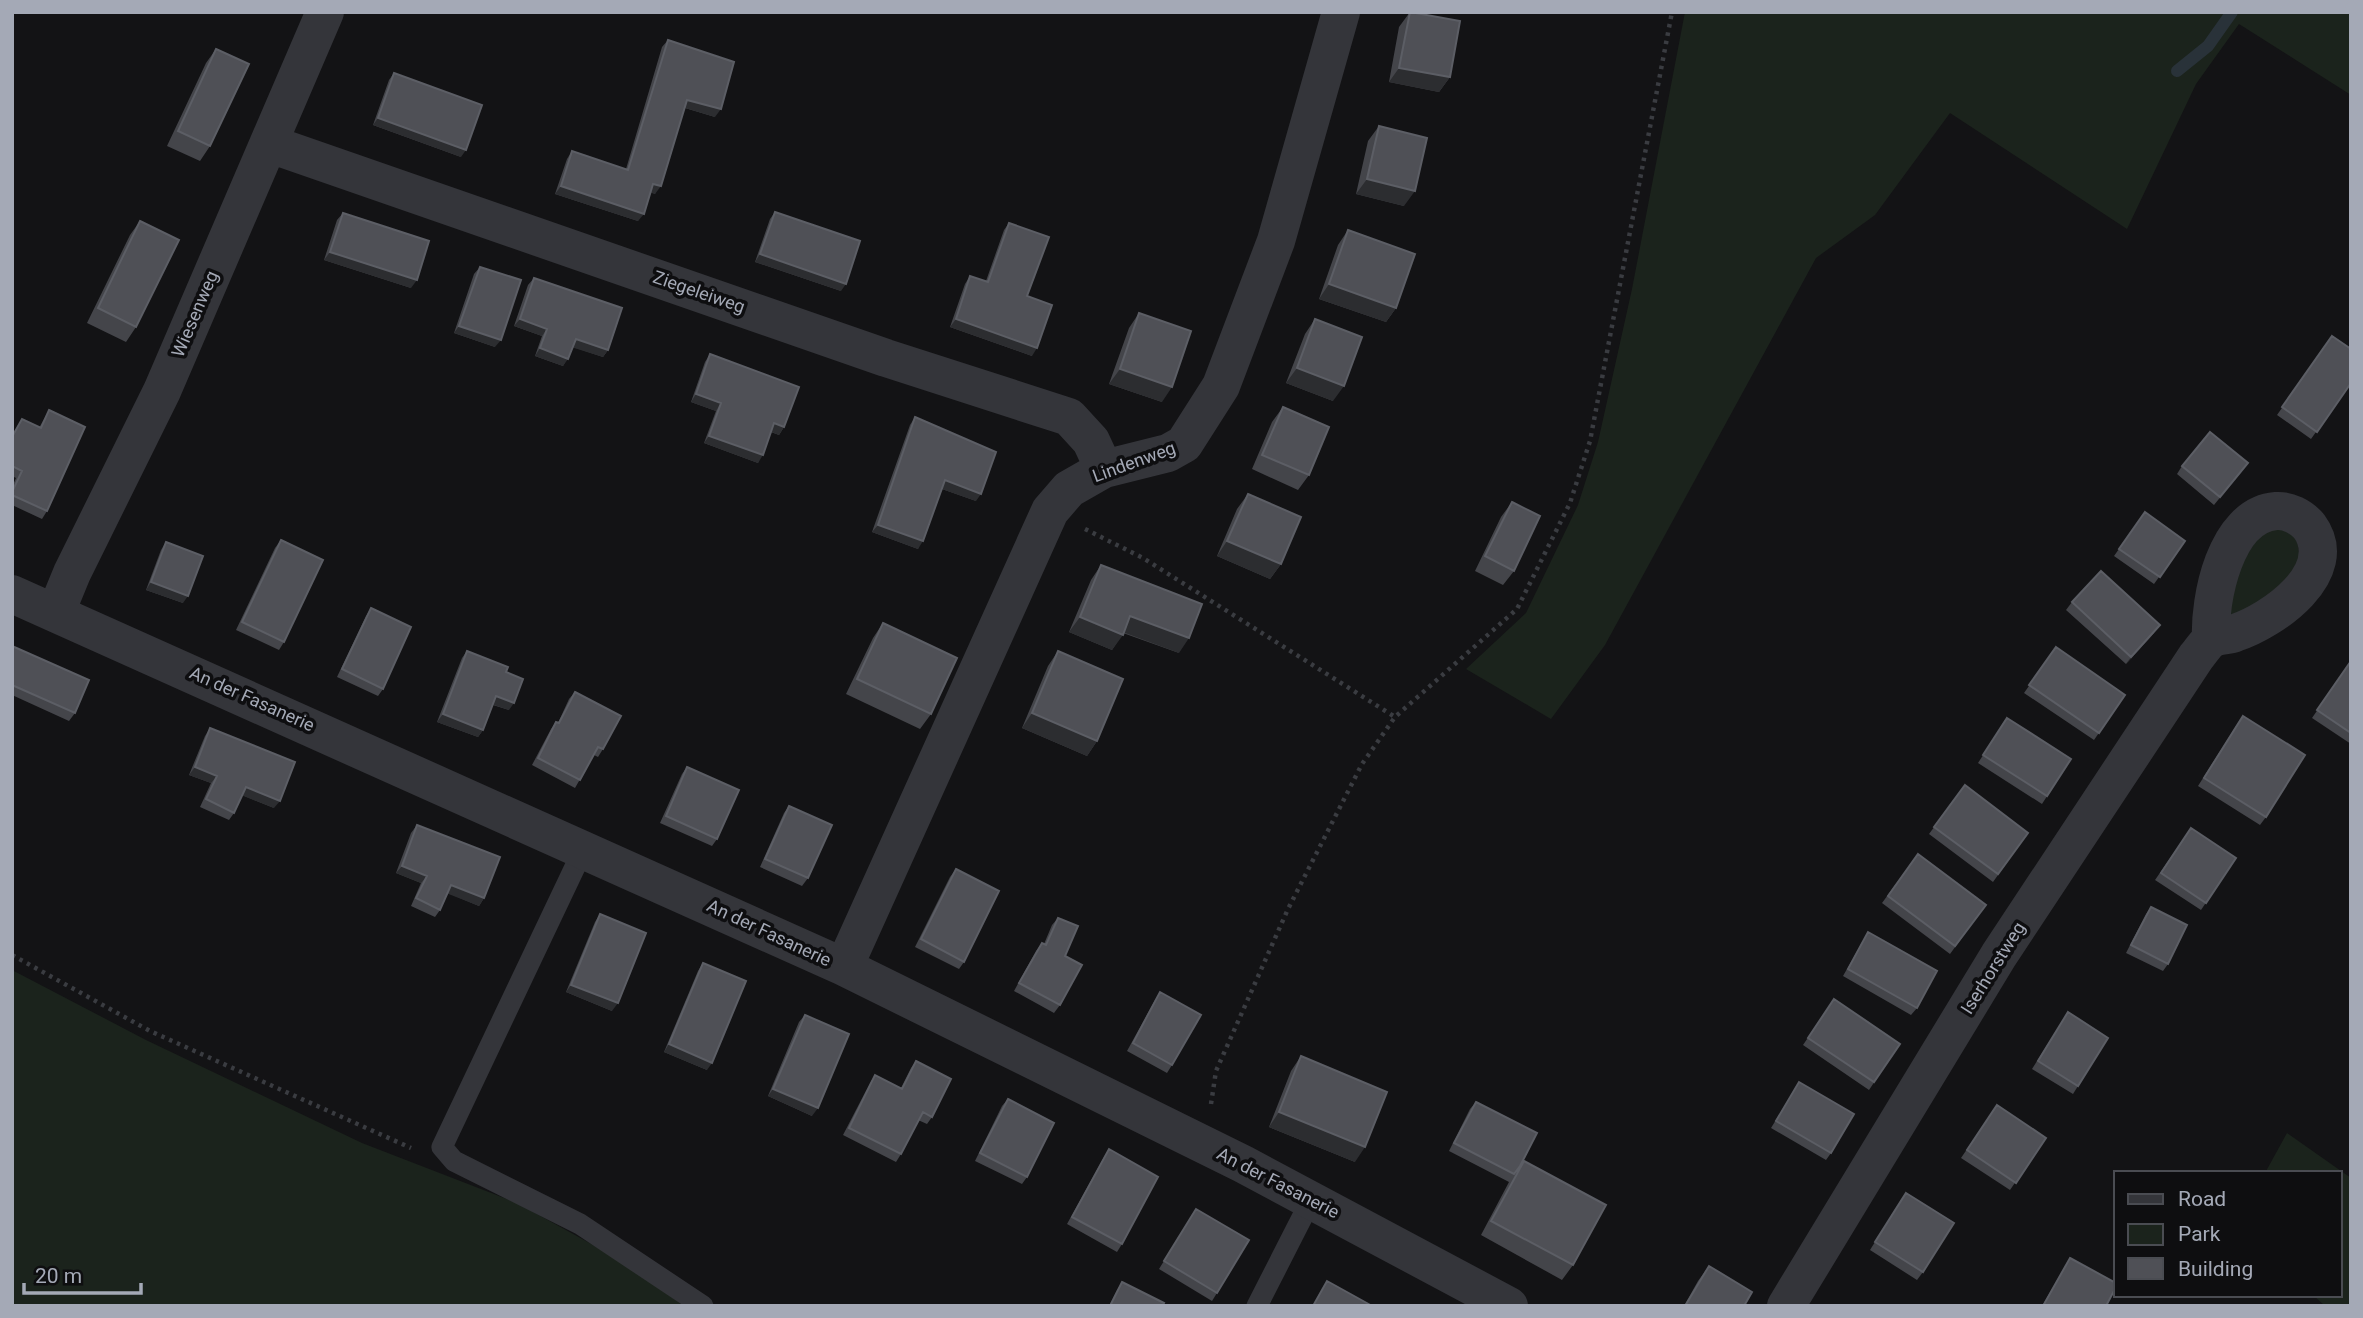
<svg xmlns="http://www.w3.org/2000/svg" width="2363" height="1318" viewBox="0 0 2363 1318" font-family="Roboto,sans-serif">
<style>
.green{fill:#1b231c}
.lines{fill:none;stroke-linecap:round;stroke-linejoin:round}
.stream{stroke:#293239;stroke-width:12}
.path{stroke:#3a3c41;stroke-width:4.5;stroke-dasharray:3.5 5;stroke-linecap:butt}
.service{stroke:#34353a;stroke-width:21}
.minor{stroke:#34353a;stroke-width:38}
.wall{fill:#44454a}
.shaded-wall{fill:#2c2d30}
.building{fill:#4f5056;stroke:#5c5e65;stroke-width:2}
.labels{text-anchor:middle;stroke-width:7;stroke-linejoin:round;paint-order:stroke}
.street-label{font-size:18px;fill:#a4a9b6;stroke:#0e0e10}
</style>
<rect width="100%" height="100%" fill="#131315"/>
<path class="green" d="M1685 12H2351V95L2239 24 2196 84 2127 229 1950 113 1875 215 1816 258 1605 645 1551 719 1466 669 1526 613 1578 505 1598 442 1632 289Z
M2275 529C2305 532 2300 555 2296 578L2229 622 2236 572 2261 533Z
M12 970 146 1040 362 1143 517 1203 622 1261 684 1306H12Z
M2287 1133 2351 1178V1306H2325L2313 1295H2340V1173H2265Z"/>
<g class="lines">
<path class="stream" d="M2177 71 2208 46 2232 12"/>
<path class="path" d="M1085 529 1143 558 1395 717
M12 955 150 1031 411 1148
M1211 1104 1216 1071 1288 909 1362 764 1395 717 1517 609 1570 503 1590 441 1672 12"/>
<path class="service" d="M584 848 442 1147 454 1161 580 1224 703 1306
M1257 1306 1311 1200"/>
<path class="minor" d="M270 144 886 358 1069 417 1091 441 1104 469
M12 594 844 967 1243 1164 1509 1306
M56 612 72 573 162 391 325 12
M844 967 1050 511 1069 489 1104 469 1168 453 1184 444 1221 386 1276 241 1341 12
M1786 1306 1999 955 2196 657C2201 651 2207 641 2214 638 2220 635 2228 636 2235 633 2272 621 2343 572 2309 526 2301 517 2288 510 2276 511 2225 515 2209 600 2211 639"/>
</g>
<path class="wall" d="M1410 12 1450 77 1439 92 1389 82 1399 27Z
M668 40 715 117 685 108 655 194 651 192 638 221 555 194 567 159 572 151 626 169 662 47Z
M216 49 210 146 200 161 167 146 206 63Z
M394 73 461 157 373 125 389 80Z
M1379 126 1404 206 1356 194 1368 141Z
M775 212 841 291 755 262 770 219Z
M343 213 411 288 324 260 337 220Z
M140 221 136 327 126 342 87 323 130 235Z
M1009 223 1027 296 1032 356 950 327 965 284 970 276 986 281 1004 230Z
M1348 230 1396 308 1386 322 1319 299 1338 245Z
M480 267 495 347 454 333 474 274Z
M534 278 608 350 603 357 573 347 563 366 535 356 542 336 514 326 528 285Z
M1139 313 1162 402 1109 384 1129 328Z
M1315 319 1333 401 1286 383 1305 334Z
M2332 336 2351 383 2311 439 2277 415Z
M710 354 784 427 779 435 771 432 758 463 704 443 716 411 691 402 705 362Z
M1283 407 1309 475 1298 490 1252 469 1272 422Z
M49 410 47 511 42 519 12 505V487L16 478 12 476V435L22 419 39 428Z
M915 417 976 501 942 489 918 549 872 532 910 425Z
M2248 463 2214 505 2177 474 2182 466Z
M1248 494 1281 564 1270 579 1217 556 1237 509Z
M1512 502 1514 571 1503 585 1475 571 1501 517Z
M2145 512 2185 541 2154 584 2114 556Z
M281 540 284 642 279 650 236 630 275 548Z
M166 542 183 603 146 590 161 550Z
M1101 565 1179 653 1123 633 1112 650 1069 632 1091 580Z
M2072 602 2154 633 2126 664 2066 610Z
M371 608 383 689 378 696 337 677 366 616Z
M883 623 931 714 920 729 846 694 873 638Z
M12 646 75 713 69 721 12 695Z
M2056 647 2125 695 2094 740 2024 693Z
M467 651 506 672 509 710 493 705 483 730 478 737 437 722 462 658Z
M1058 651 1097 741 1087 756 1022 728 1048 666Z
M2351 661V744L2312 718Z
M575 692 603 749 598 757 594 755 575 788 532 765 551 729 556 722 558 723 569 699Z
M2007 718 2071 759 2042 804 1978 763Z
M2238 723 2266 817 2260 825 2198 786Z
M210 728 274 808 242 795 234 813 229 820 200 807 211 783 189 775 205 736Z
M687 767 717 839 712 846 660 823 682 774Z
M1965 785 2028 833 1993 882 1929 834Z
M789 806 808 878 802 886 760 867 784 813Z
M417 825 484 898 479 906 448 893 440 910 435 917 411 906 421 883 396 873 411 833Z
M2191 828 2236 858 2201 910 2155 880Z
M1918 854 1986 905 1950 954 1882 903Z
M956 869 964 962 959 969 915 947 950 877Z
M2151 907 2168 964 2163 971 2126 953 2146 914Z
M600 914 612 1011 566 992 595 922Z
M1058 918 1065 956 1060 1005 1054 1013 1014 991 1036 951 1042 943 1044 944 1052 925Z
M1868 932 1917 1008 1911 1015 1843 976Z
M703 963 707 1070 664 1052 698 971Z
M1160 992 1172 1065 1167 1073 1127 1051 1155 1000Z
M1834 999 1900 1044 1869 1090 1803 1045Z
M805 1015 812 1116 768 1096 799 1022Z
M2063 1020 2078 1086 2073 1094 2032 1069Z
M1301 1056 1355 1162 1269 1127 1291 1071Z
M916 1061 932 1117 927 1124 918 1120 901 1154 896 1162 843 1135 870 1083 875 1075 901 1088 911 1068Z
M1799 1082 1831 1153 1826 1160 1771 1128Z
M1008 1099 1027 1177 1022 1184 975 1161 1002 1106Z
M1476 1102 1520 1166 1573 1265 1562 1280 1481 1235 1509 1182 1449 1151 1470 1109Z
M1997 1105 2046 1138 2010 1190 1961 1158Z
M1109 1149 1122 1244 1117 1252 1067 1224 1104 1157Z
M1901 1200 1923 1272 1917 1280 1870 1250Z
M1196 1209 1217 1293 1212 1301 1159 1269Z
M2070 1258 2106 1306H2042Z
M1709 1266 1744 1306H1684L1698 1281Z
M1122 1282 1162 1306H1109L1117 1290Z"/>
<path class="shaded-wall" d="M1399 68 1450 77 1439 92 1389 82Z
M687 100 721 109 715 117 682 107Z
M378 118 466 150 461 157 373 125Z
M1367 179 1415 191 1404 206 1356 194Z
M653 184 661 186 655 194 648 192Z
M561 186 644 214 638 221 555 194Z
M330 252 417 280 411 288 324 260Z
M760 254 846 284 841 291 755 262Z
M1329 284 1396 308 1386 322 1319 299Z
M520 319 547 329 542 336 514 326Z
M956 319 1037 348 1032 356 950 327Z
M459 326 501 340 495 347 454 333Z
M576 339 608 350 603 357 571 347Z
M540 348 568 359 563 366 535 356Z
M1297 368 1344 386 1333 401 1286 383Z
M1120 369 1172 387 1162 402 1109 384Z
M696 394 721 403 716 411 691 402Z
M774 423 784 427 779 435 769 431Z
M709 436 763 455 758 463 704 443Z
M945 480 981 494 976 501 939 488Z
M878 525 923 541 918 549 872 532Z
M1227 541 1281 564 1270 579 1217 556Z
M151 582 188 596 183 603 146 590Z
M1130 616 1189 638 1179 653 1120 631Z
M1080 617 1123 635 1112 650 1069 632Z
M2160 625 2154 633 2126 664 2131 657Z
M496 696 514 703 509 710 491 704Z
M1032 713 1097 741 1087 756 1022 728Z
M443 714 483 730 478 737 437 722Z
M195 767 217 776 211 783 189 775Z
M246 787 280 801 274 808 241 795Z
M402 866 427 876 421 883 396 873Z
M451 885 484 898 479 906 446 893Z
M571 985 618 1003 612 1011 566 992Z
M669 1044 712 1063 707 1070 664 1052Z
M773 1089 818 1108 812 1116 768 1096Z
M1279 1112 1365 1147 1355 1162 1269 1127Z"/>
<path class="building" d="M1410 12 1460 21 1450 77 1399 68Z
M668 40 734 62 721 109 687 100 661 186 653 184 644 214 561 186 572 151 628 170Z
M216 49 249 64 210 146 178 131Z
M394 73 482 105 466 150 378 118Z
M1379 126 1427 138 1415 191 1367 179Z
M775 212 860 241 846 284 760 254Z
M343 213 429 241 417 280 330 252Z
M140 221 179 240 136 327 98 308Z
M1009 223 1049 237 1027 296 1052 305 1037 348 956 319 970 276 988 282Z
M1348 230 1415 254 1396 308 1329 284Z
M480 267 521 280 501 340 459 326Z
M534 278 622 308 608 350 576 339 568 359 540 348 547 329 520 319Z
M1139 313 1191 331 1172 387 1120 369Z
M1315 319 1362 337 1344 386 1297 368Z
M2332 336 2351 349V383L2317 432 2282 407Z
M710 354 799 387 784 427 774 423 763 455 709 436 721 403 696 394Z
M1283 407 1329 427 1309 475 1262 455Z
M49 410 85 427 47 511 12 495V492L22 471 12 466V437L22 419 41 428Z
M915 417 996 452 981 494 945 480 923 541 878 525Z
M2210 432 2248 463 2220 497 2182 466Z
M1248 494 1301 517 1281 564 1227 541Z
M1512 502 1540 516 1514 571 1485 556Z
M2145 512 2185 541 2160 577 2119 549Z
M281 540 323 560 284 642 242 622Z
M166 542 203 556 188 596 151 582Z
M1101 565 1202 604 1189 638 1130 616 1123 635 1080 617Z
M2101 571 2160 625 2131 657 2072 602Z
M371 608 411 627 383 689 342 669Z
M883 623 957 658 931 714 857 679Z
M12 646 89 680 75 713 12 685Z
M2056 647 2125 695 2099 733 2029 685Z
M467 651 508 667 506 672 523 679 514 703 496 696 483 730 443 714Z
M1058 651 1123 679 1097 741 1032 713Z
M2351 661V733L2317 710Z
M575 692 621 716 603 749 598 747 580 780 538 758 556 722 559 723Z
M2243 716 2305 755 2266 817 2204 778Z
M2007 718 2071 759 2047 796 1983 755Z
M210 728 295 762 280 801 246 787 234 813 206 799 217 776 195 767Z
M687 767 739 790 717 839 666 816Z
M1965 785 2028 833 1998 874 1934 827Z
M789 806 832 825 808 878 765 859Z
M417 825 500 857 484 898 451 885 440 910 416 898 427 876 402 866Z
M2191 828 2236 858 2206 903 2161 873Z
M1918 854 1986 905 1955 946 1888 896Z
M956 869 999 891 964 962 921 939Z
M2151 907 2187 925 2168 964 2131 945Z
M600 914 646 933 618 1003 571 985Z
M1058 918 1078 926 1065 956 1082 965 1060 1005 1019 983 1042 943 1046 945Z
M1868 932 1937 971 1917 1008 1848 969Z
M703 963 746 981 712 1063 669 1044Z
M1160 992 1201 1015 1172 1065 1133 1043Z
M1834 999 1900 1044 1874 1082 1808 1038Z
M2068 1012 2108 1038 2078 1086 2038 1061Z
M805 1015 849 1034 818 1108 773 1089Z
M1301 1056 1387 1092 1365 1147 1279 1112Z
M916 1061 951 1079 932 1117 923 1112 901 1154 849 1128 875 1075 902 1089Z
M1799 1082 1854 1114 1831 1153 1776 1121Z
M1008 1099 1054 1123 1027 1177 980 1153Z
M1476 1102 1537 1133 1520 1166 1514 1174 1454 1143Z
M1997 1105 2046 1138 2016 1183 1967 1150Z
M1109 1149 1158 1177 1122 1244 1072 1217Z
M1524 1161 1606 1205 1573 1265 1491 1221Z
M1906 1193 1954 1223 1923 1272 1875 1242Z
M1196 1209 1249 1240 1217 1293 1164 1261Z
M2070 1258 2116 1283V1287L2106 1306H2043Z
M1709 1266 1752 1292 1744 1306H1685Z
M1327 1281 1372 1306H1313Z
M1122 1282 1164 1303 1162 1306H1110Z"/>
<g class="labels">
<g class="street-label">
<text transform="translate(699 292) rotate(19)" y="6">Ziegeleiweg</text>
<text transform="translate(195 314) rotate(-67)" y="6">Wiesenweg</text>
<text transform="translate(1134 462) rotate(-20)" y="6">Lindenweg</text>
<text transform="translate(252 699) rotate(24)" y="6">An der Fasanerie</text>
<text transform="translate(769 933) rotate(25)" y="6">An der Fasanerie</text>
<text transform="translate(1993 968) rotate(-58)" y="6">Iserhorstweg</text>
<text transform="translate(1278 1183) rotate(27)" y="6">An der Fasanerie</text>
</g>
</g>
<rect width="2363" height="1318" fill="none" stroke="#a4a9b6" stroke-width="28"/>
<rect x="2114" y="1171" width="228" height="126" fill="#0e0e10" stroke="#4a4c52" stroke-width="2"/>
<rect x="2128" y="1194" width="35" height="10" fill="#34353a" stroke="#4a4c52" stroke-width="2"/>
<text x="2178" y="1206" font-size="21" fill="#a4a9b6">Road</text>
<rect x="2128" y="1224" width="35" height="21" fill="#1b231c" stroke="#4a4c52" stroke-width="2"/>
<text x="2178" y="1241" font-size="21" fill="#a4a9b6">Park</text>
<rect x="2128" y="1258" width="35" height="21" fill="#4f5056" stroke="#4a4c52" stroke-width="2"/>
<text x="2178" y="1276" font-size="21" fill="#a4a9b6">Building</text>
<path d="M24 1283v10h117v-10" fill="none" stroke="#a4a9b6" stroke-width="3.5"/>
<text x="35" y="1283" font-size="21" fill="#a4a9b6" stroke="#0e0e10" stroke-width="5" paint-order="stroke">20 m</text>
</svg>
